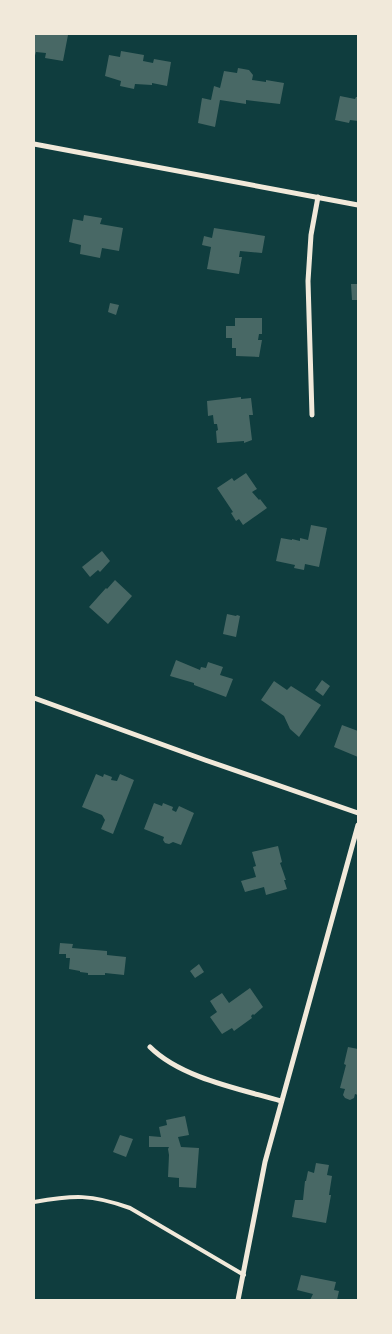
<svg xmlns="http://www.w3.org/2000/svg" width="392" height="1334" viewBox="0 0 392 1334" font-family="Quicksand,sans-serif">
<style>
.building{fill:#486865}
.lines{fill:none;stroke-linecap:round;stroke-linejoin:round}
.service{stroke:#f1e9da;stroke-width:4}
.minor{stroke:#f1e9da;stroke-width:5}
</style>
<rect width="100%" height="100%" fill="#0f3d3e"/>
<path class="building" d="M34 34 68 35 63 61 45 58 46 53 36 52 34 59Z
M121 51 144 55 143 61 153 63 154 59 171 62 167 86 152 83V85L135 84 134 89 120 86 121 81 105 76 109 55 120 57Z
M238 68 249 70 253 75 252 80 266 82V80L284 83 280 104 246 100V104L220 100 215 127 198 123 202 98 211 100 214 86 220 88 224 71 237 73Z
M340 96 355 99 356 97H358V121L350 120 349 123 335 120Z
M84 215 102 218 100 224 123 228 119 251 102 248 100 258 80 254 81 245 69 242 73 219 83 221Z
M214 228 265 236 262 253 240 251 239 257H242L239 274 207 269 211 247 202 245 204 236 212 238Z
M351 284H358V300H352Z
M110 303 119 305 116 315 108 312Z
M235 318H262V334H259L258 340H262L259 357 236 356V348H232V338H226V326H235Z
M241 397V399L251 398 253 415H249L252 440 244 443V441L217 443 216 431 218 430 217 424H214L213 415 208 416 207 401Z
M246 473 257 489 252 492 259 500 260 499 267 508 243 525 239 519 236 521 231 513 233 512 217 488 232 478 234 481Z
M311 525 327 528 319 567 305 564 304 570 294 568 295 565 276 561 281 538 292 540V539L300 541V538L308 540Z
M102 551 110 561 100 572 98 570 90 577 82 567Z
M115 580 132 596 108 624 89 607 106 588 107 589Z
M227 614 236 616 237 615 240 616 236 637 223 634Z
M176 660 200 670 201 667 206 668 208 662 223 667 220 675 233 679 226 697 194 685V683L170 676Z
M322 680 330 686 323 696 315 690Z
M274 681 287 690 291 686 321 705 299 737 290 729 284 716 261 700Z
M342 725 358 731V757L334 747Z
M96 774 103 777 104 774 112 777 111 780 117 781 120 774 134 780 113 834 101 829 105 820 102 815 82 807Z
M154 803 162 806 163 803 173 807 172 810 176 812 179 806 194 813 181 845 173 842 169 844 165 843 163 840 164 837 144 829Z
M278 846 282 862 280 863 286 880H284L287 889 266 895 264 887 245 892 241 881 256 877 253 867 256 866 252 852Z
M60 943 73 944 72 948 107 951V955L126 957 124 975 105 973V975H88V973L80 972V971L69 969 70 958H66V954H59Z
M199 964 204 972 195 978 190 971Z
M250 988 263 1007 254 1015 253 1014 251 1016 252 1018 234 1031 232 1028 222 1034 210 1017 217 1012 210 1001 222 993 229 1003Z
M348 1047 358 1049V1095L355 1094 354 1098 350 1100 345 1098 343 1095 345 1089 340 1088 346 1065 344 1064Z
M185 1116 189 1135 178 1137 181 1147 199 1148 196 1188 179 1187V1178L168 1177 169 1155 168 1149 169 1147H149V1136L161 1137 159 1127 167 1125 166 1120Z
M120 1135 133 1139 126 1157 113 1152Z
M316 1163 329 1165 327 1175 332 1176 329 1195H331L326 1223 292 1217 295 1200H303L305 1181H306L308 1171 314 1173Z
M301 1275 336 1282 334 1290 339 1291 337 1300H310L313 1294 297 1290Z"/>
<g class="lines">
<path class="service" d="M34 1202C74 1195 91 1194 130 1208L244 1275"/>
<path class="minor" d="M34 144 358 205
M312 415 308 281 311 235 318 197
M34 698 205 760 358 813
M150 1047C181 1078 240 1089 281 1101
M238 1300 265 1162 358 825"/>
</g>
<rect width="392" height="1334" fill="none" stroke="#f1e9da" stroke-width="70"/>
</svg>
